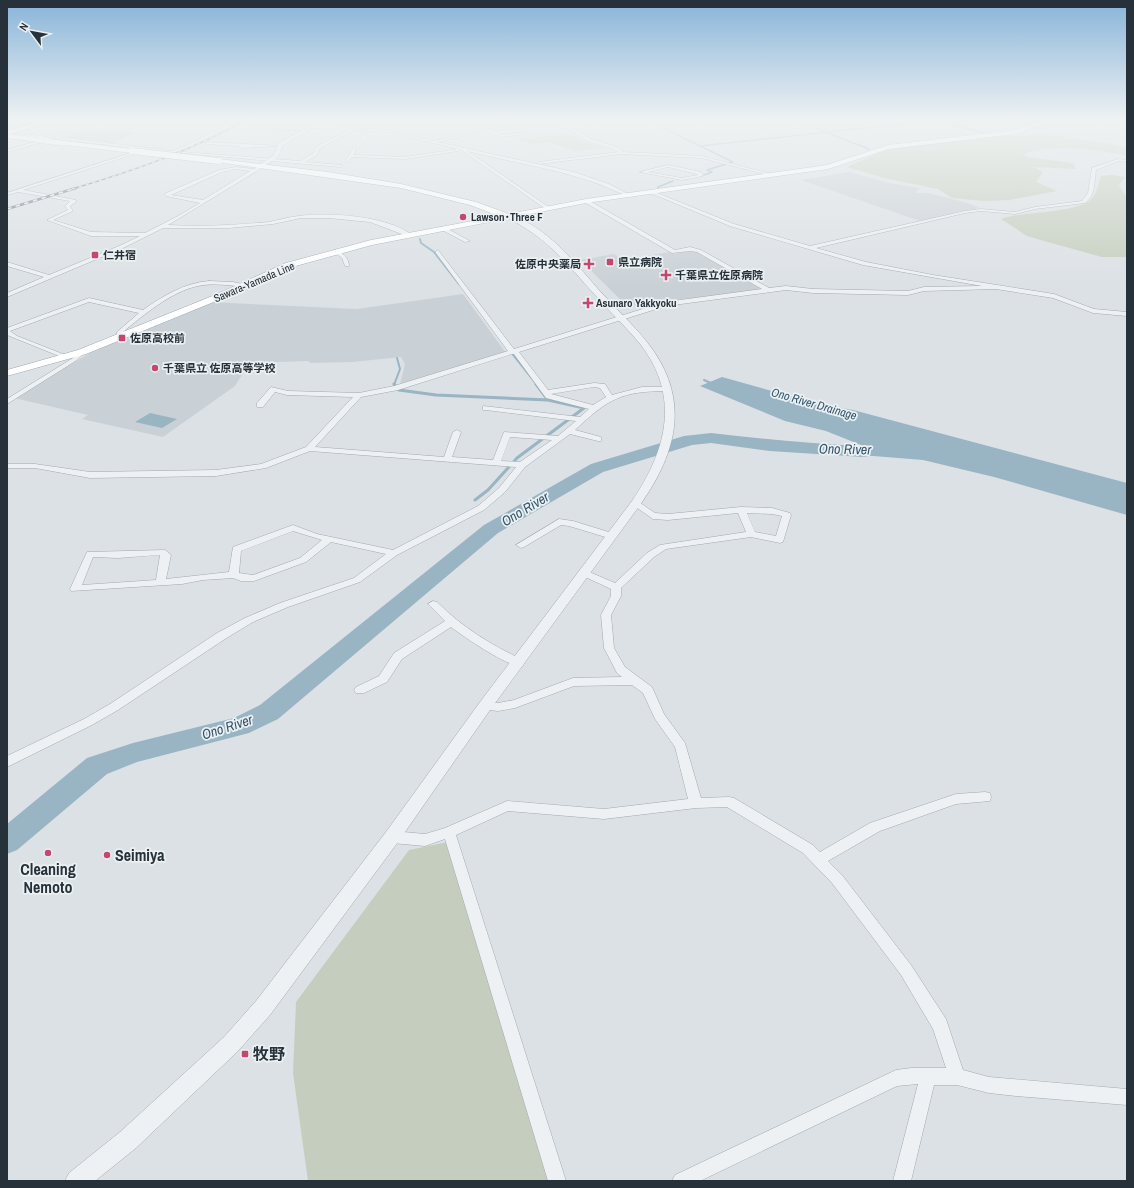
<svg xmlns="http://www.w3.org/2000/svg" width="1134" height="1188" viewBox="0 0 1134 1188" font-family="'Archivo Narrow','Noto Sans JP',sans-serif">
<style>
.built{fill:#cad1d6}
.green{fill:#c5cebe}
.water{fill:#99b4c3}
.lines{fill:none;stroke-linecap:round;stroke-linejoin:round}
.stream-far2{stroke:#99b4c3;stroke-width:1.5}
.stream-far1{stroke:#99b4c3;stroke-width:2}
.stream{stroke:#99b4c3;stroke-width:3}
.river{fill:#99b4c3;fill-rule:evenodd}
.minor-casing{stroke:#a2a9ae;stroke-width:1}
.tertiary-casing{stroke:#a2a9ae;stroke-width:1}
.primary-casing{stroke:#9ca7b0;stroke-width:1}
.trunk-casing{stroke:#84919b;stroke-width:1}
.minor{fill:#eef1f4;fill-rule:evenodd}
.tertiary{fill:#eef1f4;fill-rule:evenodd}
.primary{fill:#fff;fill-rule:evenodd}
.trunk{fill:#fff;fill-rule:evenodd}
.rail-far1-casing{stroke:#77838d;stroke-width:1.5}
.rail-casing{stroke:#77838d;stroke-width:2.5}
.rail-far1{stroke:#ebf0f3;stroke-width:1;stroke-dasharray:3.5;stroke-linecap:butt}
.rail{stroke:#ebf0f3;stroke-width:1.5;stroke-dasharray:4.5;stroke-linecap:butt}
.primary-bridge-casing{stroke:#9ca7b0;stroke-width:7;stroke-linecap:butt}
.primary-bridge{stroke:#fff;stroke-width:6}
.poi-dot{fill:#c4476e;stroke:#ebf0f3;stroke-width:1.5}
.labels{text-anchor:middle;stroke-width:3.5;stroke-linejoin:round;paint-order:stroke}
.far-poi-label{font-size:11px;font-weight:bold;fill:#27313a;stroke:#ebf0f3;text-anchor:start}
.far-street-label{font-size:11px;fill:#27313a;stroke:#ebf0f3}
.far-water-label{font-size:12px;font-style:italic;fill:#34556b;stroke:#ebf0f3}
.water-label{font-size:14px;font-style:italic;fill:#34556b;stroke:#ebf0f3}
.near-poi-label{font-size:16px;font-weight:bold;fill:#27313a;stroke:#ebf0f3;text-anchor:start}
</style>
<rect width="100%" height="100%" fill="#dce1e5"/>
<path class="built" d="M849 172 889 183 920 188 915 193H929L968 203 979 208 920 221 801 180Z
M691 250 697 251 763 289 748 293 673 300 652 306H638L623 302 580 260 614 254 623 260 670 252 674 254Z
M463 294 506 353 400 384 405 364 401 357 352 362 311 363 308 361 249 363 235 386 163 437 82 419 88 415 14 398 90 353 209 302 357 309Z"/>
<path class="green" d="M83 130 139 132 109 144 63 138Z
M572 134 583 141 605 148 576 151 547 142 533 144 515 139Z
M1041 134 1106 143 1127 148V156C1092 149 1058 144 1023 154L1027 157 1073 163 1076 169 1033 167 1043 172 1036 182 1057 191 1009 200 984 201 952 198 938 189 888 179 847 167 893 147 933 142Z
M1112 175 1125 177 1119 185 1127 198V257H1102L1044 241 1027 236 1001 219C1020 211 1082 214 1093 197 1097 191 1099 183 1101 176Z
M448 842 552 1181H308L293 1073 296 1002 409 850Z"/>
<path class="water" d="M722 377 814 403 853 410 1127 483V515L994 477 923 460 861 455V445L826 431 785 421 700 386Z
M150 413 177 419 162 428 135 422Z"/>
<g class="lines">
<path class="stream-far2" d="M794 120 869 149
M1098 120 1105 122
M653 123 733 162 707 170 712 172 704 175
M950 123 985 134
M700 146 929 121 1039 122
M658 189V187L673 181"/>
<path class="stream-far1" d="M420 239 421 243 434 252 459 284
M510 351 537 385
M704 380 713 384
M394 385 400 369 397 358"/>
<path class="stream" d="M394 384 399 390 436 395 548 400
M536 384 548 400 584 408
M475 500 488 490 517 458 584 408"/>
<path class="river" d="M711 433C760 439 809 443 858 446 871 447 884 441 897 444L900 448 897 452 863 457 770 451 711 443 692 445 603 472 498 533 278 719 249 733 137 762 107 774 17 850 7 854V824L87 758 133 743 234 718 260 705 484 525 591 464 684 436Z"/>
<defs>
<path id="minor" d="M97 120H102L58 137 172 151 190 144 236 120H241L230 126 309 131 226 128 192 146 172 153 52 138Z
M584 120H593L567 124 590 139 616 147 623 152 702 156 774 175 772 176 702 158 622 154 538 164 539 162 618 152 614 149 588 141 561 124Z
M645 120H702L675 123Z
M1010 120H1014L1026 130 1023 131Z
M555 122 556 124 518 128 516 127Z
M314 126 388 130 433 141 486 129C501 134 520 125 531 133L501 137 486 131 437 142 574 172 609 184 630 195C626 197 603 185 596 183 554 168 510 162 467 151L550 208 546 209 460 149 458 151 405 159 352 157 348 162 345 161C352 152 353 147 362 139V135L364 134 366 135V139L356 148 354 155 405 157 458 149 388 132 353 130 319 149 317 155 305 162 342 165 341 167 181 153 183 152 300 161 314 153 316 147 348 130 313 128ZM523 131 525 132 501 135 498 134Z
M26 134 48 137 50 138 48 139 25 136Z
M41 140 66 145 64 146 39 143 7 152V150Z
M207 142 282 146 241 148 238 146 206 144Z
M131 153 134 154 23 190 76 200V202L70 206 73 211 53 220 91 232 145 233 178 216 200 203 166 196 164 194 219 170 236 167 254 169 261 165 262 167 257 171 168 225C202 227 236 225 269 222 279 220 289 217 299 216 329 212 388 216 412 235L407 236 370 222 329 218H301L273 224 229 228H163L123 248 7 297V293L44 277 7 266V262L49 275 119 246 140 236H91L47 220 68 210 65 206 70 201 18 192 7 195V193ZM236 169 250 171 203 200 171 195 222 172Z
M1118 159 1127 160V162L1118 161 1096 170C1094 182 1096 195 1085 203L1035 209 1015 214 981 211 965 213 816 248 866 262 933 275 1054 294 1094 309 1127 312V316L1093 313 1053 298 996 289 924 291 908 295 813 293 786 290 666 306 519 352 548 390 594 383 605 384 612 395 642 387H668L672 389 668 391C621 391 608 399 575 430L601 437V441H598L570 434 525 467 505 492 484 510 397 555 360 582 288 607 253 622 225 639 118 710 92 725 7 767V756L84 719 110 704 217 633 245 618 280 603 354 578 386 554 331 542 306 562 254 581H241L233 578 203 580 182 584 71 591 70 589 87 552 165 550 171 555 166 579 229 572 233 547 293 525 317 534 393 550 478 506 499 488 516 467 310 451 266 468 216 476 90 478 35 468H7V464H35L90 472 216 470 261 464 306 447 353 397 287 395 275 392 263 407H257V403L271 387 288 391 359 393 394 386 508 351 436 253V251L438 250 514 349 665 302 762 289 697 252 690 251 672 253 584 202V200H588L675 250 690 247 701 250 769 288 786 286 813 289 908 291 924 287 982 286 863 265 730 226 648 192 652 191 734 224 810 246 965 211 981 209 1015 212 1035 207 1082 201 1088 193 1092 168ZM512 354H514L546 398 589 409 580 417 483 406V410H486L576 421 558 436 504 432 493 460 452 457 461 432 457 430 453 432 444 457 315 447 361 397 398 390ZM594 387 600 388 606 397 593 405 551 394ZM510 437 552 440 520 462 501 461ZM293 531 322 540 300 558 253 575 239 573 241 551ZM160 555 156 580 82 585 93 557 118 558Z
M668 165 701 172 703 176 682 180 640 172ZM668 167 697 174 698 175 682 178 648 172Z
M440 227H444L470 241 465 242 440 229Z
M335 251C343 251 349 259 349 266H345L342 258 335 253Z
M209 281 233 282 247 285 244 287C229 285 212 283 198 286 172 291 142 316 122 333L123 337 120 339 117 337V332L139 313 89 302 10 331 17 336 68 356V358H64L7 335V328L89 298 143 310C163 296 184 283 209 281Z
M80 351 85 352 77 360 7 404V399L73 358Z
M636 500 655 513 668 514 741 507 772 508 790 513 791 515 783 542 780 543 751 537 666 549 654 557 621 588V596L611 615 614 648 625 667 652 687 664 714 685 743 701 798 729 797 734 798 813 845 820 852 870 823 956 794 985 792 990 793 991 797 990 801 956 804 880 831 828 861 842 875 911 965 946 1019 963 1070 989 1077 1127 1089V1105L1016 1096 989 1093 957 1085H934L911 1181H893L918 1084 897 1086 700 1181H672L675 1175 896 1070 911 1068H946L933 1029 901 975 832 883 803 853 727 807 696 808 604 819 508 811 456 835 566 1181H548L445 839 425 846 392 843 387 841 385 837 387 833 392 831 425 834 445 828 507 801 604 809 688 799 675 747 655 719 643 693 632 685 574 686 515 708 498 711 481 709 479 706 481 703H498L514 700 573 678 622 677 617 673 604 648 601 615 611 596V589L581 575 579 573 581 571H587L615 583 647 553 660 545 746 532 738 513 668 520 653 519 633 505 632 503 633 501ZM747 513 772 514 782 516 776 536 755 532Z
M559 519 573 521 615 534 617 536 612 539 569 526 561 525 524 547 521 548 516 545Z
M433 601 437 602C462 627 491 645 523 660L524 663 523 666C510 669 463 636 451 627L402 659 387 682 364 693H356L354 690 356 687 379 676 394 653 445 621 428 604Z"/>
<path id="tertiary" d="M321 120H326L283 145 278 157 263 167H259V165L274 155 279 143Z
M508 214C546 226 573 260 598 289 614 307 632 323 647 342 691 398 678 451 640 505L490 710 398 842 270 1015 238 1051 136 1148 95 1181H65L69 1173 120 1132 224 1037 256 1001 386 832 480 702 632 501C666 451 681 398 641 345 627 328 611 313 596 296 564 261 550 240 506 217L505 216Z"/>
<path id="primary" d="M1045 120H1053L1016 134 889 149 828 169 586 203 372 245 292 267 221 299 86 354 7 376V370L78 350 215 295 286 263 371 240 499 216 470 205 401 188 217 162V160L219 159 328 172 401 184 476 202 509 214 586 199 827 165 888 145 1015 130Z
M7 134 132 149 135 151 132 153 7 138Z"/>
<path id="trunk" d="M45 120H55L7 135V131Z"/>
</defs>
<use href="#minor" class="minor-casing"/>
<use href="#tertiary" class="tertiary-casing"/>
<use href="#primary" class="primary-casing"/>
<use href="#trunk" class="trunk-casing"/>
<use href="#minor" class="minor"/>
<use href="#tertiary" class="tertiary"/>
<use href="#primary" class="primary"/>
<use href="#trunk" class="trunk"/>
<defs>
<path id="rail-far1" d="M72 189C133 171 191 151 246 120"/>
<path id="rail" d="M7 209 76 188"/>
</defs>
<use href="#rail-far1" class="rail-far1-casing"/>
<use href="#rail" class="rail-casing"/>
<use href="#rail-far1" class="rail-far1"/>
<use href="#rail" class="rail"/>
<defs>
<path id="primary-bridge" d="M132 151 219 161"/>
</defs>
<use href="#primary-bridge" class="primary-bridge-casing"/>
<use href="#primary-bridge" class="primary-bridge"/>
</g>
<linearGradient id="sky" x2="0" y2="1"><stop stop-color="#88b4d9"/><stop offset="0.42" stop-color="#eff2f3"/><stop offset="1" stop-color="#eff2f3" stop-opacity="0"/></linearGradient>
<rect width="1134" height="286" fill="url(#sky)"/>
<g class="poi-dot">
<circle cx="463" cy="217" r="4"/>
<rect x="91" y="251" width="8" height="8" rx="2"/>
<rect x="606" y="258" width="8" height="8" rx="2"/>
<path d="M587 258h4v4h4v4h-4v4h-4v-4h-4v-4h4z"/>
<path d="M664 269h4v4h4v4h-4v4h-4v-4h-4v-4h4z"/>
<path d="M586 297h4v4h4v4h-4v4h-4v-4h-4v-4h4z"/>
<rect x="118" y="334" width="8" height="8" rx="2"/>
<circle cx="155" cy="368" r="4"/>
<circle cx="48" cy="853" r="4"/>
<circle cx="107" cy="855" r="4"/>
<rect x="241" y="1050" width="8" height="8" rx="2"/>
</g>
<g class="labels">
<g class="far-poi-label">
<text x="471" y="221">Lawson･Three F</text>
<text x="103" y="259">仁井宿</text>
<text x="618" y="266">県立病院</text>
<text x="581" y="268" text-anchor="end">佐原中央薬局</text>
<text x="675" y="279">千葉県立佐原病院</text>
<text x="596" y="307">Asunaro Yakkyoku</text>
<text x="130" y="342">佐原高校前</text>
<text x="163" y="372">千葉県立 佐原高等学校</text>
</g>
<g class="far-street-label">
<text transform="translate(254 282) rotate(-23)" y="4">Sawara-Yamada Line</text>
</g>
<g class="far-water-label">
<text transform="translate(814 404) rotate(16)" y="4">Ono River Drainage</text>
</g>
<g class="water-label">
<text transform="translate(845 449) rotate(1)" y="5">Ono River</text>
<text transform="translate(525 509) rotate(-31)" y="5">Ono River</text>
<text transform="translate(227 727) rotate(-18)" y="5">Ono River</text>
</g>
<g class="near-poi-label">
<text x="115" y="861">Seimiya</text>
<text x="48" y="875" text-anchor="middle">Cleaning<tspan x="48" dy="18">Nemoto</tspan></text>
<text x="253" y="1060">牧野</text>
</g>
</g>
<rect width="1134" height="1188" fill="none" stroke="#27313a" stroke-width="16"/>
<g transform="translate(32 32) rotate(302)" stroke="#ebf0f3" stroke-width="3" paint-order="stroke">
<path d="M0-3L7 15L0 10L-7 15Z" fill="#27313a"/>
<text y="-6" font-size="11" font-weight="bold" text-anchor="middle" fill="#27313a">N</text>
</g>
</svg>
